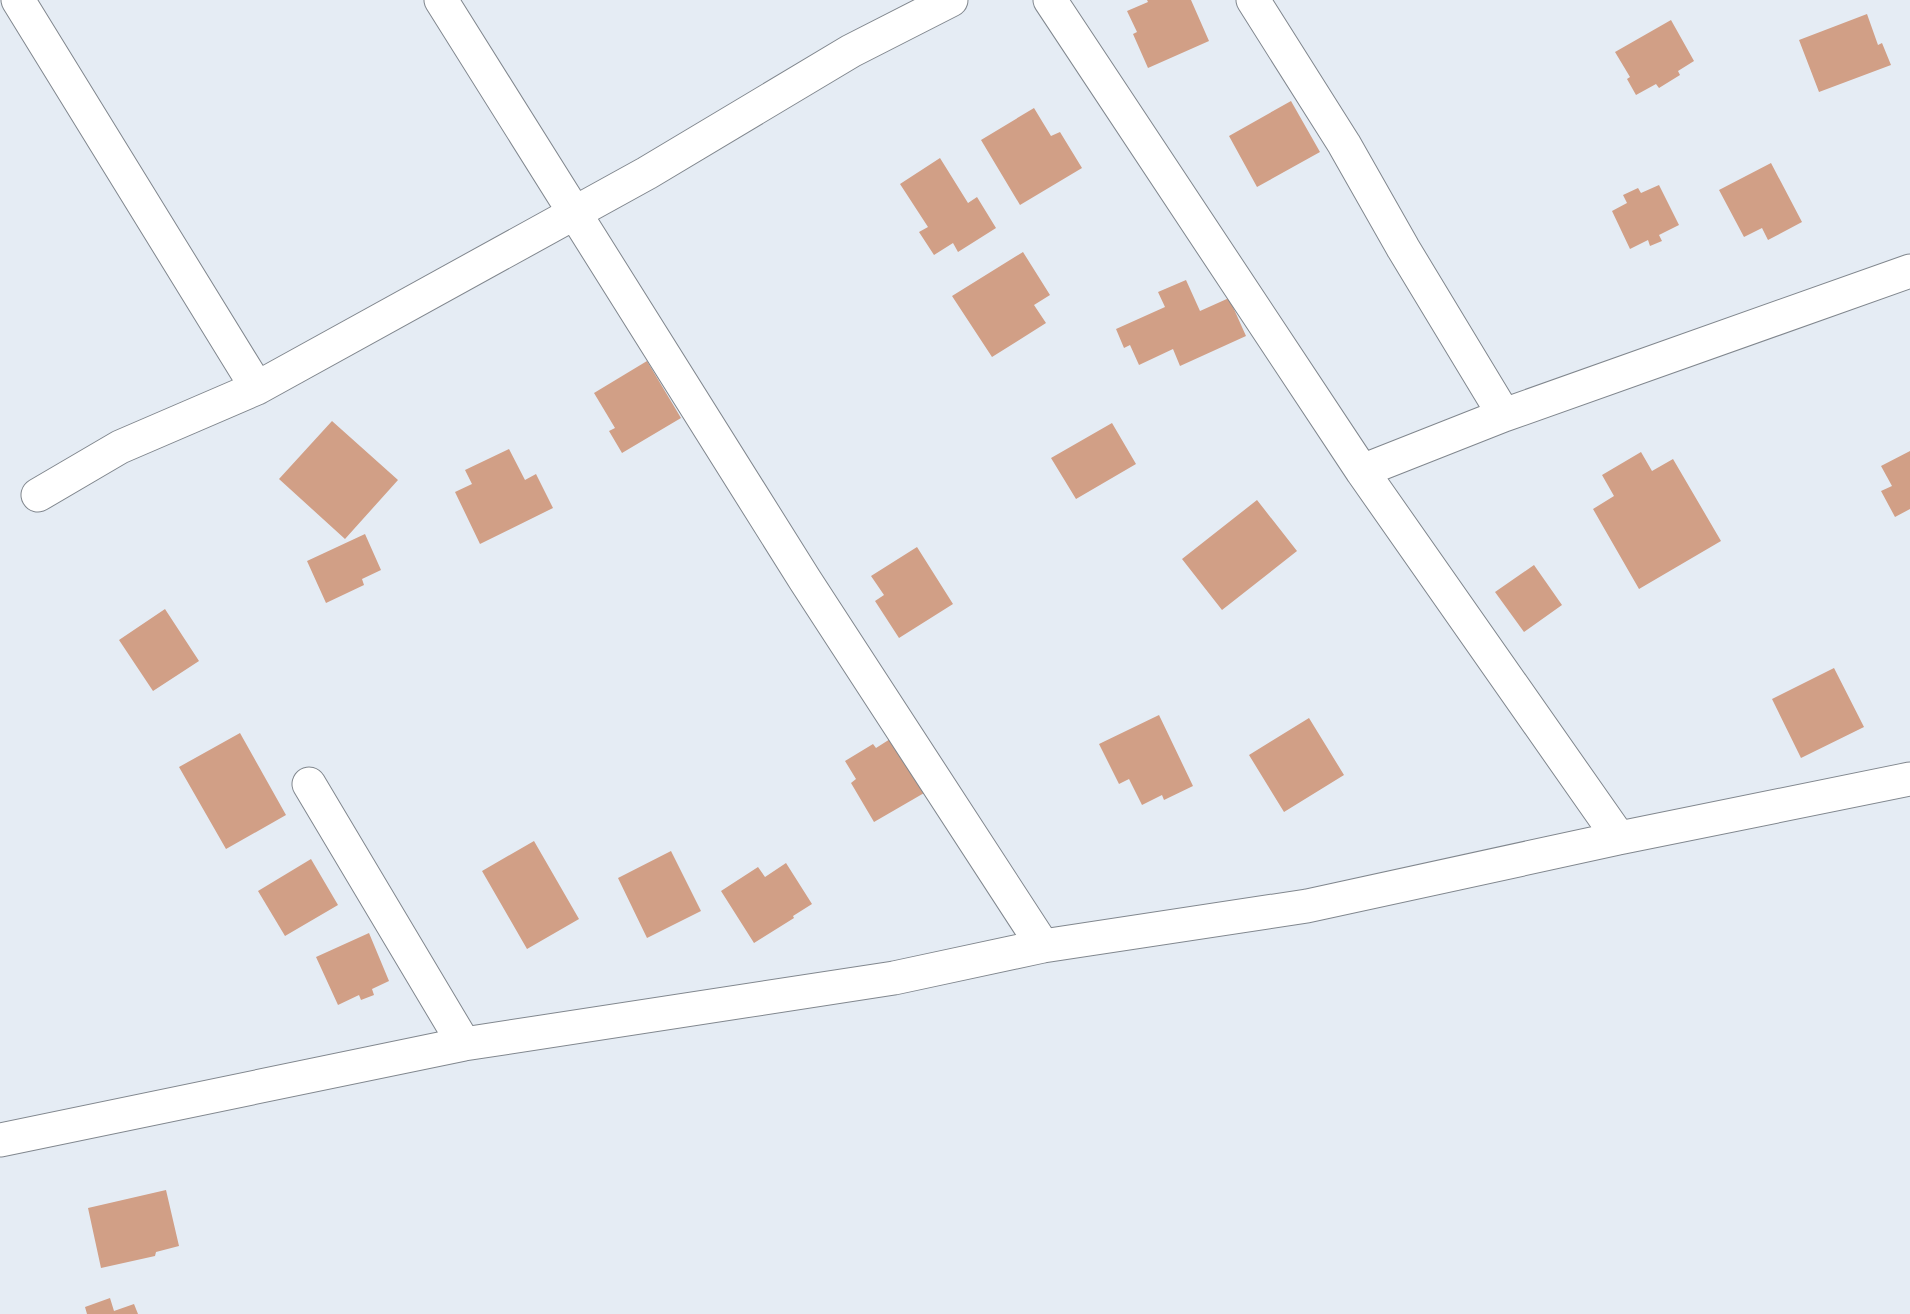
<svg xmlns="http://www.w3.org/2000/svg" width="1910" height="1314" viewBox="0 0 1910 1314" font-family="'Golos Text',sans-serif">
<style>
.building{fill:#d19f86}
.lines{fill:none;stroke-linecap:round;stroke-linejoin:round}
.minor-casing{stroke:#81878e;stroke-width:35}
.minor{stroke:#fff;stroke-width:33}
</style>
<rect width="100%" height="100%" fill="#e5ecf4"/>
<path class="building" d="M1147 0H1191L1209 41 1148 68 1133 34 1137 32 1127 11 1148 2Z
M1867 14 1878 45 1882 43 1891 65 1819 92 1799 40Z
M1671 20 1694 61 1678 71 1680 75 1659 88 1656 84 1636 95 1627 79 1630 77 1615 52Z
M1291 101 1320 152 1257 187 1229 136Z
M1034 108 1051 136 1060 132 1082 168 1020 205 981 140Z
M940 158 968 203 977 197 996 228 958 252 953 243 934 255 919 232 928 227 900 184Z
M1771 163 1802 222 1768 240 1762 228 1744 237 1719 190Z
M1659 185 1679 225 1659 235 1662 241 1650 246 1648 240 1630 249 1612 211 1627 203 1623 195 1638 188 1641 193Z
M1023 252 1050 295 1034 305 1046 323 992 357 952 296Z
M1186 280 1200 311 1229 298 1246 336 1180 366 1173 349 1139 365 1130 345 1124 348 1116 329 1165 307 1158 292Z
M647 361 681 418 622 453 609 431 615 428 594 393Z
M332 421 398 480 345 539 279 479Z
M1112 423 1136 464 1076 499 1051 458Z
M509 449 525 480 536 474 553 508 480 544 455 492 472 484 465 470Z
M1910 451V509L1895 517 1881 491 1892 486 1881 466Z
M1641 452 1652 471 1673 459 1721 541 1639 589 1593 509 1614 496 1602 475Z
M1257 500 1297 551 1222 610 1182 559Z
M365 534 381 570 362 579 364 585 326 603 307 561Z
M917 547 953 604 899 638 875 601 884 595 871 576Z
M1534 565 1562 605 1524 632 1495 592Z
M165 609 199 661 153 691 119 640Z
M1834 668 1864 727 1801 758 1772 699Z
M1159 715 1193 786 1164 800 1162 795 1142 805 1129 779 1119 784 1099 744Z
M1309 718 1344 775 1284 812 1249 755Z
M240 733 286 815 226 849 179 767Z
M898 734 931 789 874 822 851 783 856 779 845 761 873 744 876 748Z
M534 841 579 919 527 949 482 871Z
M671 851 701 911 647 938 618 878Z
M311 859 338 905 285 936 258 891Z
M786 863 812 904 793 916 794 918 754 943 721 891 758 867 765 877Z
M369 933 389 981 372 989 374 995 361 1000 359 995 338 1005 316 957Z
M166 1190 179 1246 156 1252 155 1256 101 1268 88 1208Z
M110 1298 114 1311 134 1304 138 1314H87L85 1307Z"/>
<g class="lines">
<defs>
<path id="minor" d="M18 0 257 388
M441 0 805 580 1043 946
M1050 0 1362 471 1619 838
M1253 0 1344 144 1403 248 1504 415
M1362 471 1504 415 1910 271
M38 495 120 447 257 388 647 173 851 51 951 0
M309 784 464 1044
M0 1140 464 1044 894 978 1043 946 1307 906 1619 838 1910 779"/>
</defs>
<use href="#minor" class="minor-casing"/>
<use href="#minor" class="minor"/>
</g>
</svg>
